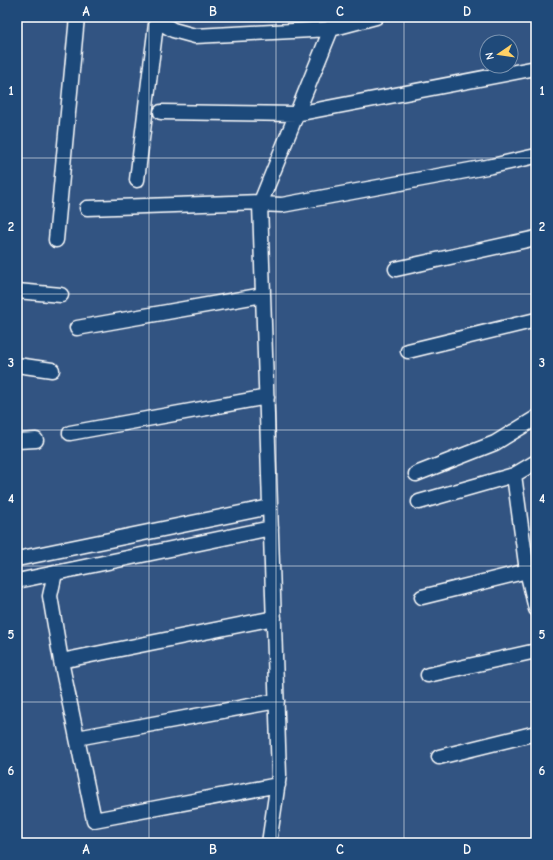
<svg xmlns="http://www.w3.org/2000/svg" width="553" height="860" viewBox="0 0 553 860" font-family="'Comic Neue',sans-serif">
<style>
.lines{fill:none;stroke-linecap:round;stroke-linejoin:round}
.minor-casing{stroke:#fff;stroke-width:17}
.minor{stroke:#1f4a7a;stroke-width:14}
.grid{fill:none;stroke:#fff;stroke-width:1;stroke-opacity:0.55}
.neatline{fill:none;stroke:#fff;stroke-width:1.5}
.grid-label{font-size:13px;text-anchor:middle;font-weight:bold;fill:#fff}
</style>
<rect width="100%" height="100%" fill="#325482"/>
<filter id="ink" filterUnits="userSpaceOnUse"><feTurbulence type="fractalNoise" baseFrequency=".025" numOctaves="2"/><feDisplacementMap in="SourceGraphic" scale="8" xChannelSelector="R" yChannelSelector="G"/><feConvolveMatrix kernelMatrix="1 2 1 2 8 2 1 2 1" color-interpolation-filters="sRGB"/></filter>
<g filter="url(#ink)">
<g class="lines">
<defs>
<path id="minor" d="M158 17 161 23 173 30 195 36 331 29 376 17
M161 112 296 114 536 68
M137 180 156 24 159 19
M260 204 282 205 492 166 536 156
M87 208 261 202
M56 240 77 17
M396 269 536 238
M17 291 61 295
M77 328 263 295
M408 351 536 320
M17 365 52 370
M70 433 267 397
M17 441 36 440
M416 474 495 443 536 418
M514 475 527 571 536 609
M419 502 514 475 536 462
M17 559 270 507
M55 573 50 596 61 661 94 820 278 785
M17 581 271 528
M422 597 527 571
M61 661 274 618
M428 675 536 651
M77 738 277 701
M439 757 536 733
M269 843 279 775 260 204 336 17"/>
</defs>
<use href="#minor" class="minor-casing"/>
<use href="#minor" class="minor"/>
</g>
</g>
<path class="grid" d="M149 17V843M276 17V843M404 17V843M17 158H536M17 294H536M17 430H536M17 566H536M17 702H536"/>
<rect width="553" height="860" fill="none" stroke="#1f4a7a" stroke-width="44"/>
<g transform="translate(499 54) rotate(257)"><circle r="19" fill="#1f4a7a" stroke="#7992af"/>
<path d="M0-3L7 15L0 10L-7 15Z" fill="#ffd166"/>
<text y="-6" font-size="11" font-weight="bold" text-anchor="middle" fill="#ffffff">N</text>
</g>
<rect x="22" y="22" width="509" height="816" class="neatline"/>
<g class="grid-label">
<text x="86" y="16">A</text>
<text x="213" y="16">B</text>
<text x="340" y="16">C</text>
<text x="467" y="16">D</text>
<text x="11" y="95">1</text>
<text x="542" y="95">1</text>
<text x="11" y="231">2</text>
<text x="542" y="231">2</text>
<text x="11" y="367">3</text>
<text x="542" y="367">3</text>
<text x="11" y="503">4</text>
<text x="542" y="503">4</text>
<text x="11" y="639">5</text>
<text x="542" y="639">5</text>
<text x="11" y="775">6</text>
<text x="542" y="775">6</text>
<text x="86" y="854">A</text>
<text x="213" y="854">B</text>
<text x="340" y="854">C</text>
<text x="467" y="854">D</text>
</g>
</svg>
